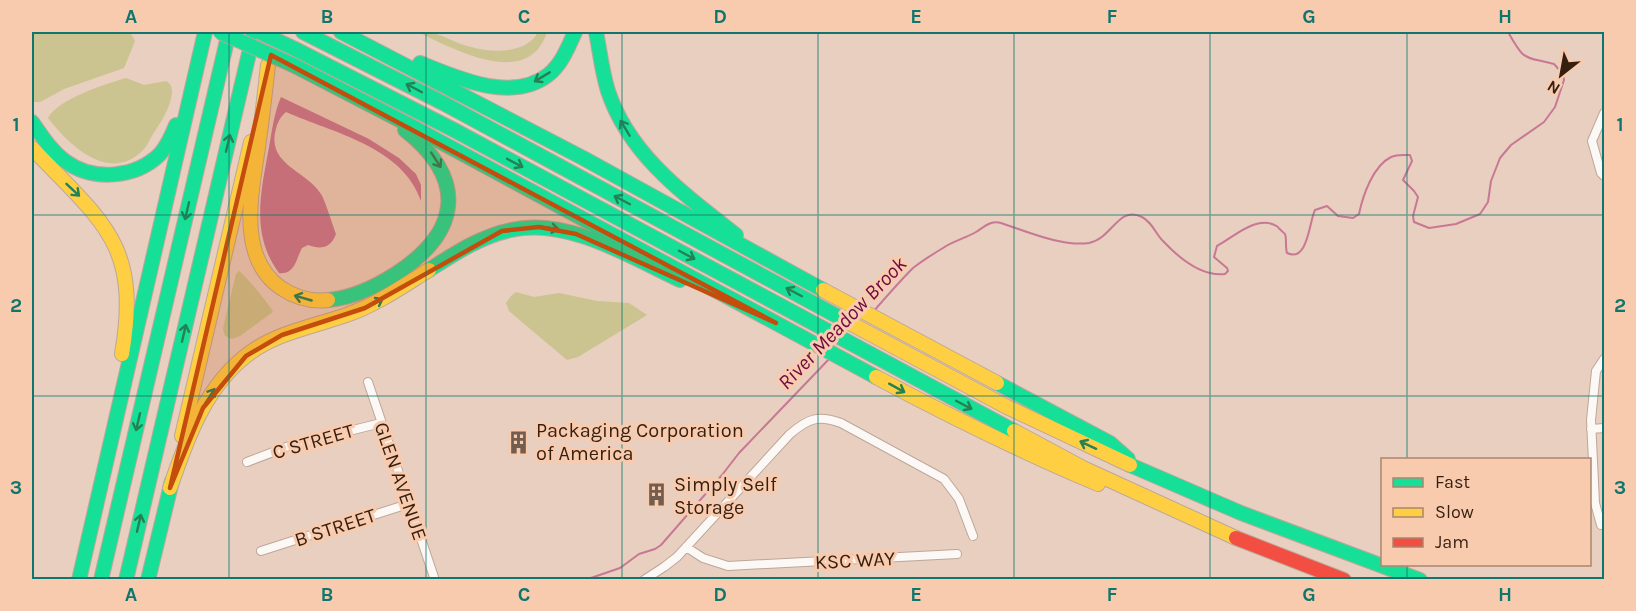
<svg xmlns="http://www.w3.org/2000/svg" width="1636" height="611" viewBox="0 0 1636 611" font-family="Karla,sans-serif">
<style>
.green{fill:#cbc390}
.water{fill:#c87894}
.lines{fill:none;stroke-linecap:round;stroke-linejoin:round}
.stream{stroke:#c87894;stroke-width:2}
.street-casing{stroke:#bda79a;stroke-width:10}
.fast-casing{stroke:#bda79a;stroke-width:16}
.slow-casing{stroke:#bda79a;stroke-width:16}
.jam-casing{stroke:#bda79a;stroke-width:16}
.street{stroke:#fcf8f5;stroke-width:8}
.fast{stroke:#16e098;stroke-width:14}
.slow{stroke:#ffcf43;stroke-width:14}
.jam{stroke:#f24e42;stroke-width:14}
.fast-bridge-casing{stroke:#bda79a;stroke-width:16;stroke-linecap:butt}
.fast-bridge{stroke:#16e098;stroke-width:14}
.oneway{stroke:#258054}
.marked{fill:#c44d0d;fill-opacity:0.2;stroke:#c44d0d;stroke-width:4.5;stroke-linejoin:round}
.grid{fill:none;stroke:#0f766e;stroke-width:1.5;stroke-opacity:0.55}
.labels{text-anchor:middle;stroke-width:6;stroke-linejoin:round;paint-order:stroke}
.poi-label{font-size:20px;fill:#341f11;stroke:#f9cbae;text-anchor:start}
.street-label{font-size:20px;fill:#341f11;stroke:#f9cbae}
.water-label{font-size:21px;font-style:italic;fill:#6e0a42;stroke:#f9cbae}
.neatline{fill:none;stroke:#0f766e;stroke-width:2}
.grid-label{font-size:20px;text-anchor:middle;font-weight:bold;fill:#0f766e}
</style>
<rect width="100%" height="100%" fill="#e8cfbf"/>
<path class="green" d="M32 32H130L135 41 124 68 64 89 40 102H32Z
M418 32C441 31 450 42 471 47 492 53 527 54 538 32H547C528 91 452 48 418 32Z
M126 78 144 85 166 81C171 84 172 87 172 92 171 107 161 122 153 134 149 141 146 148 140 153 107 182 68 144 48 118 58 99 106 84 126 78Z
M239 271C244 274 272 307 273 312L240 336 232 339 225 336 223 329 225 319 236 274Z
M516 292 534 297 559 293 597 301 629 303 647 315 578 357 567 360 509 311 506 303 511 296Z"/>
<path class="water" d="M281 97 369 139 399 158 416 174 421 185V201C402 146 333 133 286 112 279 118 277 124 275 133 269 165 308 172 321 194 325 200 333 226 336 234 331 248 321 250 308 245L302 248C296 259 295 275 279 273 250 234 261 192 269 147 272 131 274 113 281 97Z"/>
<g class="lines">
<path class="stream" d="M873 312C886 297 899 282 913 268 922 261 933 254 943 248 953 241 966 238 976 232 984 227 991 220 1001 223 1026 231 1062 247 1089 243 1113 238 1118 205 1142 217 1153 223 1155 233 1163 241 1178 257 1201 277 1225 274L1228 271 1227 268 1214 257 1217 246C1234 237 1258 213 1278 227 1278 228 1284 233 1285 234 1287 239 1285 247 1287 253 1308 263 1309 222 1315 210L1327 206 1338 216 1353 218 1359 214C1363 195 1373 166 1391 157 1397 154 1404 155 1410 155L1412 161 1403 180 1414 191 1418 197 1413 216 1414 222 1429 228 1456 224 1480 214 1488 202 1491 181 1500 158 1511 145 1544 122 1555 107 1564 80 1563 74 1554 64C1523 56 1525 62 1508 32
M585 580 620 568 639 554 655 549 661 545 722 475 739 453 830 358"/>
<defs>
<path id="street" d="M1604 113 1592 141 1601 173 1604 176
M1604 359 1596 371 1591 420 1595 503 1601 525 1604 524
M368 382 435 580
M1591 429 1604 428
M247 462 289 446 381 423
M686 547 703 558 728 566 957 554
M261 551 408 504
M644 580 664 567 677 557 790 434C809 418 818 415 841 423L944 479 959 499 973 536"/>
<path id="fast" d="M303 32 443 103 848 322
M341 32 583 158 823 290
M596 32C600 52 602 72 608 91 629 155 685 195 736 235
M295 49 454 130 1014 431
M420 63C457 78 512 103 548 75 562 64 568 47 575 32
M293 65 411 126 876 377
M32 122C42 136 51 151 65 161 93 182 136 178 160 154 168 145 172 135 176 125
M429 270C454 254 481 236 511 230 567 217 631 257 680 280
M328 300C352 298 377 286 397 273 461 231 467 179 405 130
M997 383 1110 443 1128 459
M1130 465 1241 513 1420 580
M79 580 205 32
M101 580 229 32
M126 580 254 32
M148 580 172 481"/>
<path id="slow" d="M268 65C265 92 262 120 258 147 252 191 236 257 281 288 296 298 311 302 328 300
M32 148C102 222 141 243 122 354
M823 290 997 383
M848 322 1007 407 1130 465
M876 377C949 416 1022 452 1098 484
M1014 431 1083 468 1236 538
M182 436 251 142
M170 488C187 438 206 384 251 352 279 332 316 326 349 314 377 304 403 286 429 270"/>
<path id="jam" d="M1236 538 1344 580"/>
</defs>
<use href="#street" class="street-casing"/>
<use href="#fast" class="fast-casing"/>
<use href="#slow" class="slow-casing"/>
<use href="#jam" class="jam-casing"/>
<use href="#street" class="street"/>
<use href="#fast" class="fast"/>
<use href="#slow" class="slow"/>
<use href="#jam" class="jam"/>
<defs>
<path id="fast-bridge" d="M220 32 293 65
M259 32 295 49"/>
</defs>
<use href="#fast-bridge" class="fast-bridge-casing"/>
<use href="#fast-bridge" class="fast-bridge"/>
</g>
<defs><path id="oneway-shaft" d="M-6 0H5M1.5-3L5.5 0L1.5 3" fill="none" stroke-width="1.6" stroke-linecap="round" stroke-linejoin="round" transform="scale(1.5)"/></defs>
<g class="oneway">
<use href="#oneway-shaft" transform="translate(542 77) rotate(149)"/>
<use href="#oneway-shaft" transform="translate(414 88) rotate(-152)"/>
<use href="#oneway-shaft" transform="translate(625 128) rotate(-121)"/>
<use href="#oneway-shaft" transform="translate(228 143) rotate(-77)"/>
<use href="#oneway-shaft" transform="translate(436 160) rotate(57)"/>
<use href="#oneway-shaft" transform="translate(515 163) rotate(28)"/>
<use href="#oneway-shaft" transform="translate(73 190) rotate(43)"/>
<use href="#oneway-shaft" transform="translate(622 200) rotate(-152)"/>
<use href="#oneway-shaft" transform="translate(187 211) rotate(103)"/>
<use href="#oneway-shaft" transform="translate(550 228) rotate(8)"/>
<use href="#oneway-shaft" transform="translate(687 255) rotate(28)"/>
<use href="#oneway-shaft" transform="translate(794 292) rotate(-152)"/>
<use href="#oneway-shaft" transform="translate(303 298) rotate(-164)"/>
<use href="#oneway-shaft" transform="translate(375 303) rotate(-27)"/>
<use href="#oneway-shaft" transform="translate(184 333) rotate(-77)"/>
<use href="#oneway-shaft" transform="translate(897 388) rotate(29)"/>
<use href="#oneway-shaft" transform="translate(210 396) rotate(-57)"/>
<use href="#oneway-shaft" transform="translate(964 405) rotate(28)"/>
<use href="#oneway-shaft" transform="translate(138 422) rotate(103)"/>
<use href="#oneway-shaft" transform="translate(1088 445) rotate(-155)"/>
<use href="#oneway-shaft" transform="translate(139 523) rotate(-77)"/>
</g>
<path class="marked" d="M271 55 776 323 576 234 539 227 502 231 365 308 282 335 246 356 203 408 170 488Z"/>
<path class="grid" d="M229 32V580M426 32V580M622 32V580M818 32V580M1014 32V580M1210 32V580M1407 32V460M32 215H1604M32 396H1604M1407 564V580"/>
<defs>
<symbol id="building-bare" viewBox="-9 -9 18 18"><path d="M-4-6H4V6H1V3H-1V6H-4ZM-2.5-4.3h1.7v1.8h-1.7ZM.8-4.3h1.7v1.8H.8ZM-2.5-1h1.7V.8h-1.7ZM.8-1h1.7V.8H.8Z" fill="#735d4e" stroke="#f9cbae" stroke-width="2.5" paint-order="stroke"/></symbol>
</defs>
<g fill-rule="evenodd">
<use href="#building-bare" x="502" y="426" width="33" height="33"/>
<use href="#building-bare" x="640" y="478" width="33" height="33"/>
</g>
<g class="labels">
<g class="poi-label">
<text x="536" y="437">Packaging Corporation<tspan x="536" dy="23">of America</tspan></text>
<text x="674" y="491">Simply Self<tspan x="674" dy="23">Storage</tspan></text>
</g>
<g class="street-label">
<text transform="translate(313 441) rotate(-16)" y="7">C STREET</text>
<text transform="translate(401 481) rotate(71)" y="7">GLEN AVENUE</text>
<text transform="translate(335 527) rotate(-18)" y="7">B STREET</text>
<text transform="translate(855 560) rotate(-3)" y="7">KSC WAY</text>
</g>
<g class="water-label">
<text transform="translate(842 323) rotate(-46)" y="7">River Meadow Brook</text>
</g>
</g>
<rect width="1636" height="611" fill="none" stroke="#f9cbae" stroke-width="66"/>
<rect x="1381" y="458" width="210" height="108" fill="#f9cbae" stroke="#aa866f" stroke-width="1.5"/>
<rect x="1393" y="478" width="30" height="9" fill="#16e098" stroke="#aa866f" stroke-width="1.5"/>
<text x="1435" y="488" font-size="18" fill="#341f11">Fast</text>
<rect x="1393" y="508" width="30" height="9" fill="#ffcf43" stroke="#aa866f" stroke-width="1.5"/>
<text x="1435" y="518" font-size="18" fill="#341f11">Slow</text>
<rect x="1393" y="538" width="30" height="9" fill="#f24e42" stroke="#aa866f" stroke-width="1.5"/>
<text x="1435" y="548" font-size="18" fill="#341f11">Jam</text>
<g transform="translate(1561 75) rotate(211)" stroke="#f9cbae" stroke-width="4.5" paint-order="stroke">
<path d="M0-4.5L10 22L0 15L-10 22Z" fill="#341f11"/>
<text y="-9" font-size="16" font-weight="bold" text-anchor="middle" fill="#341f11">N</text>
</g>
<rect x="33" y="33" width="1570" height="545" class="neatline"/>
<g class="grid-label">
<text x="131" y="23">A</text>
<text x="327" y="23">B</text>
<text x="524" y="23">C</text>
<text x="720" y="23">D</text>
<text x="916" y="23">E</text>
<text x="1112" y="23">F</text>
<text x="1309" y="23">G</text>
<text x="1505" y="23">H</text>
<text x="16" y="131">1</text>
<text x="1620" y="131">1</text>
<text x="16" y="312">2</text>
<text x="1620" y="312">2</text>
<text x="16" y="494">3</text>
<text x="1620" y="494">3</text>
<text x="131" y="601">A</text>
<text x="327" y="601">B</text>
<text x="524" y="601">C</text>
<text x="720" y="601">D</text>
<text x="916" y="601">E</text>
<text x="1112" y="601">F</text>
<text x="1309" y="601">G</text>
<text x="1505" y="601">H</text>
</g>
</svg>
